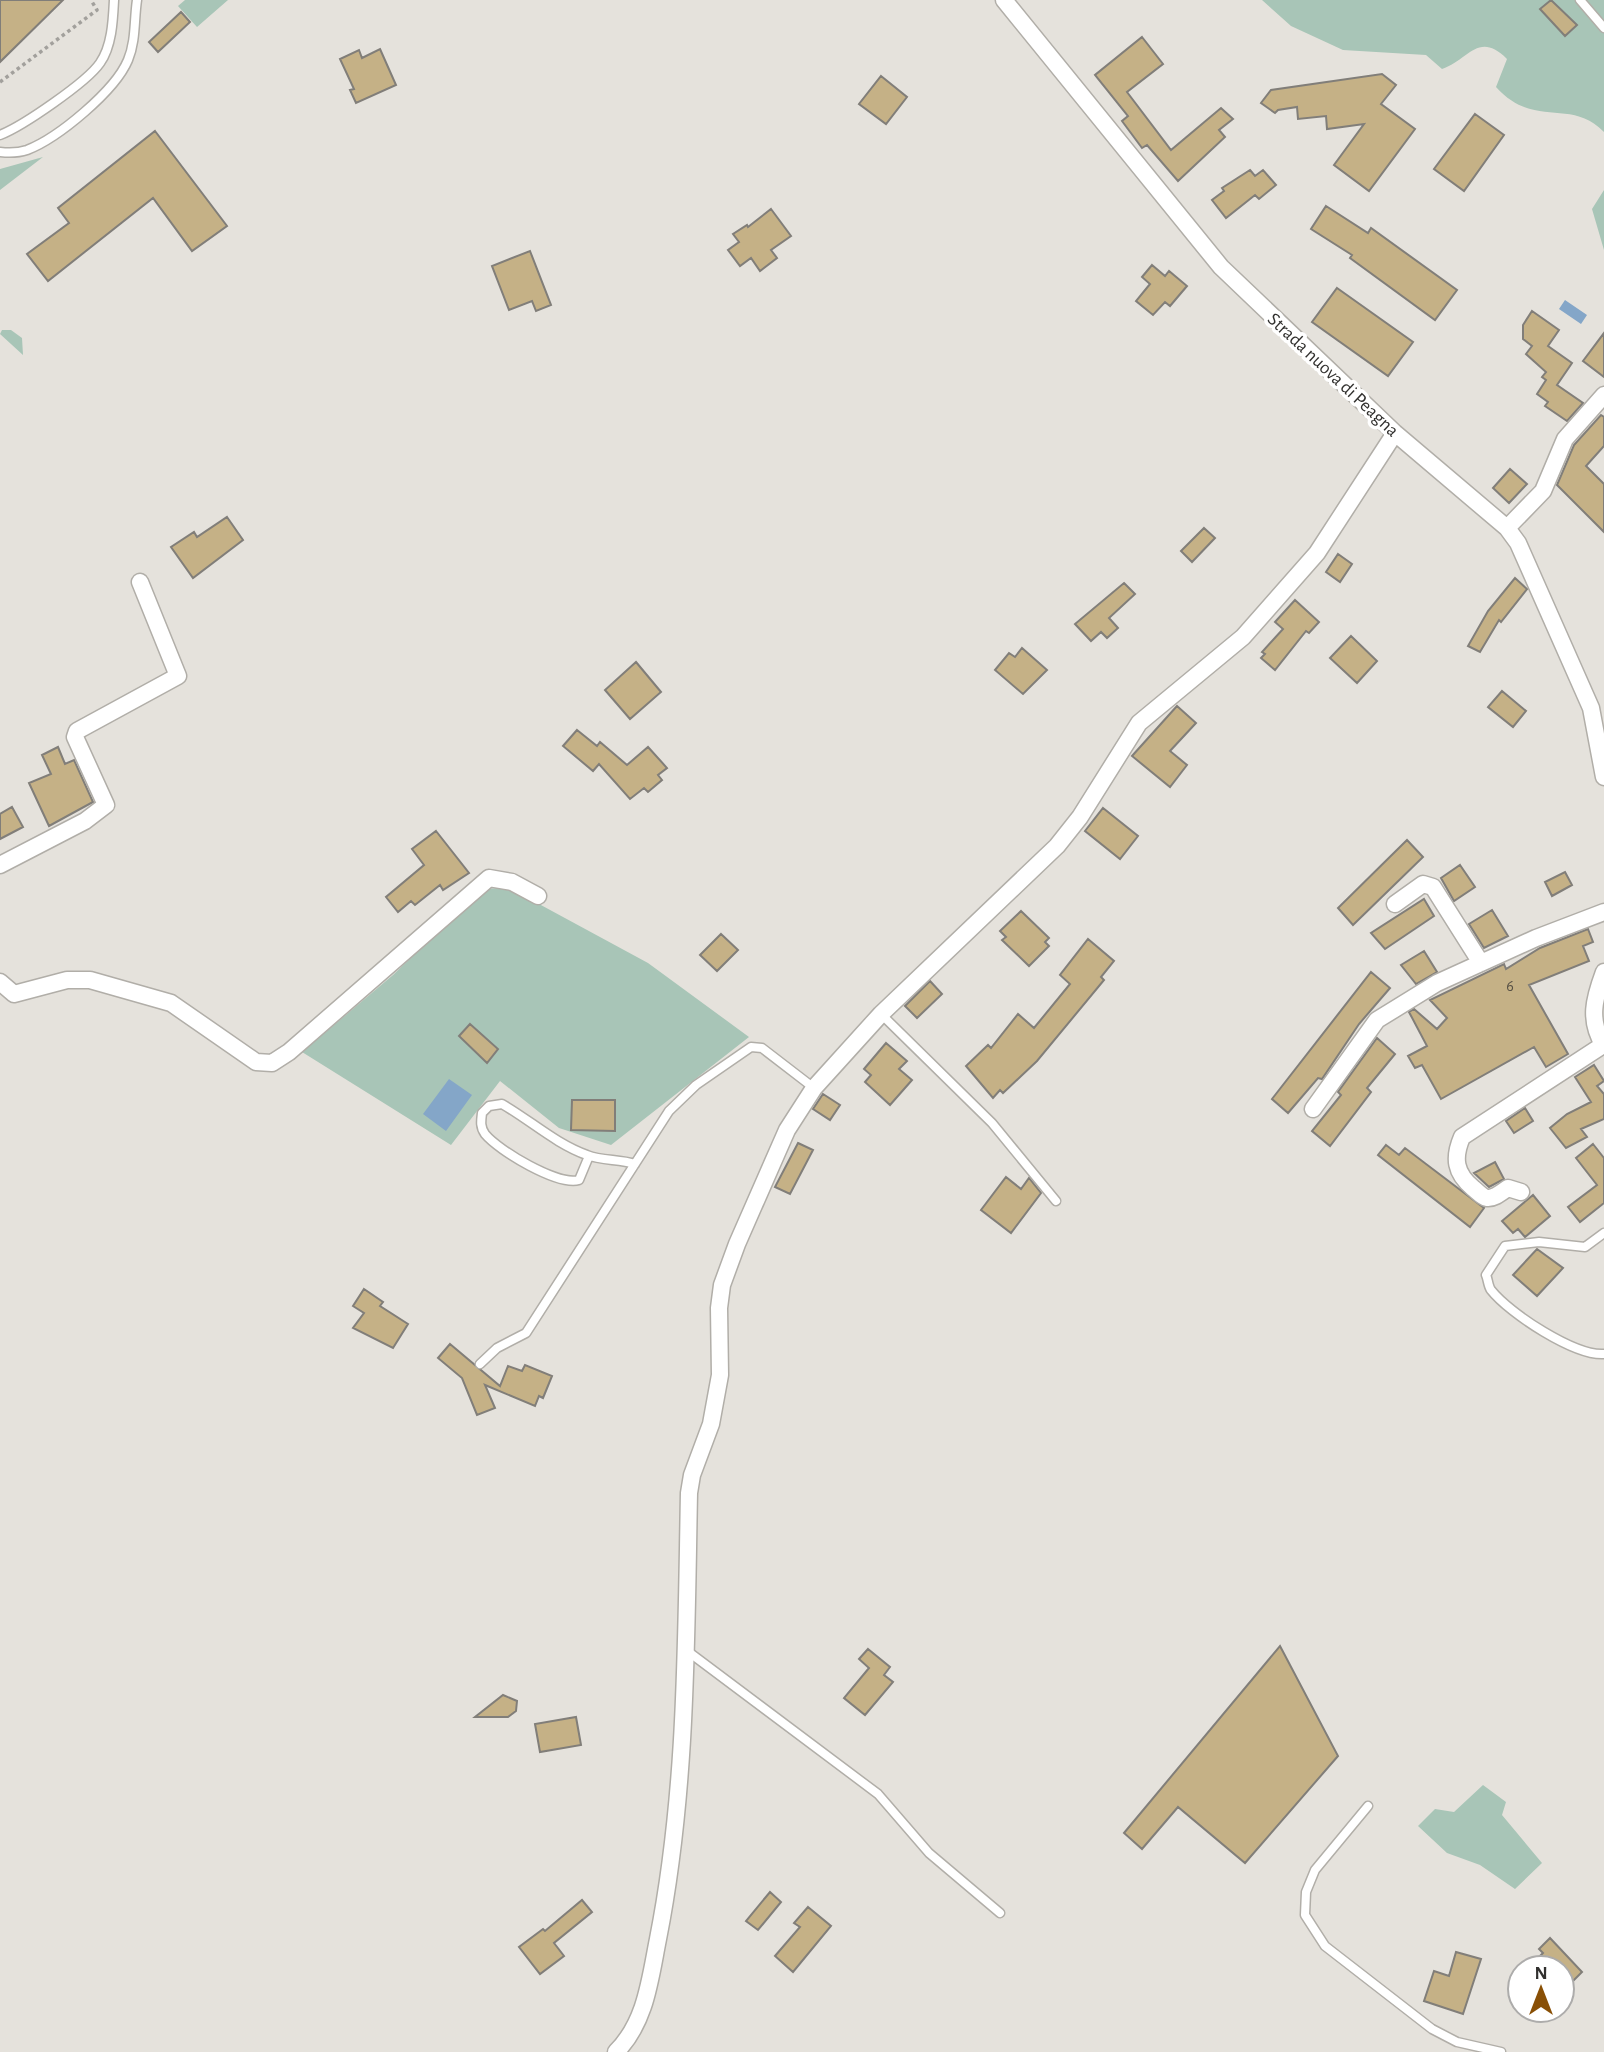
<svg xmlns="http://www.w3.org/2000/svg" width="1604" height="2052" viewBox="0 0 1604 2052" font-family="'Alegreya Sans',sans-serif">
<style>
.green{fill:#a8c5b7}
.water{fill:#84a6c8}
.building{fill:#c5b186;stroke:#817e79;stroke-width:2}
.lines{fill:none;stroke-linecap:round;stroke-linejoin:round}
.service-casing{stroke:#b1aea8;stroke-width:11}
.minor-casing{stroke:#b1aea8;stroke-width:19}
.path{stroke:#a2a09c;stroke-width:3.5;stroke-dasharray:3.5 3.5;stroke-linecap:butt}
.service{stroke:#fff;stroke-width:8}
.minor{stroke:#fff;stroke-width:16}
.labels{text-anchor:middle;stroke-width:7;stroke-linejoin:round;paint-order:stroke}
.number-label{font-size:16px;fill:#565044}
.street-label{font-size:19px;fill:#31302e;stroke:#fff}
</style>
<rect width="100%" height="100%" fill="#e5e2dc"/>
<path class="green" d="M185 0H228L197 27 178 6Z
M1262 0H1604V132C1570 97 1535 130 1496 87L1507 59C1478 30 1468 61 1442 69L1426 55 1343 50 1291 26Z
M43 157 0 190V169Z
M1604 190V250L1592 209Z
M11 330 22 338 23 355 0 334 2 330Z
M499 888 515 891 648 963 749 1037 611 1145 559 1128 500 1081 451 1145 302 1052 393 975 474 897 484 889Z
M1483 1785 1506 1802 1502 1815 1542 1863 1515 1889 1480 1865 1447 1853 1418 1826 1435 1809 1454 1812Z"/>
<path class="water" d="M1565 300 1587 315 1581 324 1559 309Z
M449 1079 472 1095 446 1131 423 1114Z"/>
<path class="building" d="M0 0H63L0 62Z
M1551 0 1577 25 1565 36 1540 9Z
M181 12 190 22 158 52 149 42Z
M1142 37 1163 64 1127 92 1171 150 1221 108 1233 119 1219 130 1225 137 1178 181 1147 145 1142 148 1122 121 1128 116 1095 75Z
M380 49 396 85 356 103 350 90 354 89 340 59 359 50 362 58Z
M1382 74 1396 85 1381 104 1415 129 1369 191 1334 165 1364 124 1327 129 1326 116 1298 119 1297 107 1278 110 1275 113 1261 103 1271 90Z
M881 76 907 97 886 124 859 104Z
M1475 114 1504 135 1464 191 1434 169Z
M155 131 227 226 192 251 153 198 48 281 27 254 69 223 58 208Z
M1250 170 1255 176 1263 170 1276 185 1259 199 1255 195 1226 218 1212 200 1224 191 1222 188Z
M1326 206 1368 233 1371 228 1457 290 1435 320 1350 258 1352 255 1311 229Z
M771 209 791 236 771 250 777 258 760 271 751 258 740 266 728 250 739 242 733 234 747 225 748 227Z
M530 251 551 305 536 311 532 301 509 310 492 266Z
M1152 265 1165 276 1169 271 1187 286 1170 306 1165 302 1153 315 1136 301 1150 284 1142 277Z
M1337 288 1413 342 1388 376 1312 322Z
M1532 311 1559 330 1548 346 1572 363 1557 385 1583 403 1567 421 1545 406 1548 402 1537 394 1546 380 1542 377 1546 372 1526 354 1532 346 1523 339V325Z
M1604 333V377L1583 361Z
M1601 415 1604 417V446L1586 466 1604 484V532L1557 485 1574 445Z
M1510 469 1527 484 1509 503 1493 488Z
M227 517 243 540 193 578 171 547 194 532 197 537Z
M1204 528 1215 538 1192 562 1181 551Z
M1338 554 1352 564 1340 582 1326 572Z
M1515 578 1527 589 1501 622 1499 620 1480 652 1468 646 1488 611Z
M1124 583 1135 594 1109 618 1118 628 1107 638 1101 632 1091 641 1075 624Z
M1295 600 1319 622 1309 633 1306 631 1275 670 1261 658 1265 654 1262 652 1283 629 1275 622Z
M1351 636 1377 661 1357 683 1330 658Z
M1022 648 1047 670 1023 694 995 670 1009 653 1015 657Z
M636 662 661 692 630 719 605 690Z
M1502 691 1526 711 1513 727 1488 707Z
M1177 706 1196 723 1170 751 1187 765 1170 787 1132 756Z
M577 730 597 746 600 742 627 765 648 747 667 768 658 775 662 780 648 792 644 788 630 799 599 764 593 771 563 746Z
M58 747 65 764 74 760 93 802 49 826 29 783 51 774 42 755Z
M12 807 23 827 0 839V814Z
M1103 808 1138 836 1120 859 1085 831Z
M436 831 469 873 443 890 440 885 415 905 411 901 398 912 386 897 424 865 412 849Z
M1407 840 1423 857 1353 925 1338 908Z
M1460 865 1475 887 1454 901 1441 878Z
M1565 872 1572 885 1552 896 1545 882Z
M1424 899 1434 916 1385 949 1371 933Z
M1492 910 1508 936 1484 948 1469 924Z
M1021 911 1049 938 1045 942 1049 946 1029 966 1002 940 1006 937 1000 931Z
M1588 929 1593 942 1583 946 1589 961 1529 985 1568 1054 1546 1067 1534 1047 1441 1099 1422 1065 1415 1068 1408 1056 1427 1046 1409 1012 1414 1009 1437 1029 1447 1018 1430 1000 1504 964 1506 969 1540 948Z
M721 934 738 950 717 971 700 955Z
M1088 939 1114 961 1101 977 1104 980 1037 1061 1003 1093 1000 1090 993 1098 966 1066 988 1045 991 1048 1018 1014 1034 1028 1070 984 1060 975Z
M1424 951 1437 972 1416 984 1401 965Z
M1371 972 1390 988 1359 1024 1322 1079 1318 1078 1288 1113 1272 1099Z
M930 981 942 994 917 1018 905 1006Z
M470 1024 498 1049 487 1063 459 1036Z
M1377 1038 1395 1054 1367 1088 1371 1092 1330 1146 1312 1131 1341 1095 1338 1092Z
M886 1043 907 1061 899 1069 912 1080 890 1105 865 1082 871 1075 864 1069Z
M1594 1065 1604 1081 1597 1086 1604 1094V1119L1581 1129 1587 1137 1566 1148 1550 1128 1567 1114 1591 1102 1575 1077Z
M823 1094 840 1105 830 1120 813 1109Z
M572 1100H615V1131L571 1130Z
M1525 1108 1533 1121 1514 1133 1506 1121Z
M798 1143 813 1150 790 1194 775 1187Z
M1593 1144 1604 1158V1203L1580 1222 1568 1207 1597 1185 1576 1158Z
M1386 1145 1399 1155 1405 1148 1484 1208 1470 1227 1378 1155Z
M1495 1162 1504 1179 1489 1187 1474 1173Z
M1006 1177 1021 1189 1029 1178 1041 1193 1011 1233 981 1210Z
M1533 1195 1550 1216 1525 1237 1518 1229 1513 1233 1502 1221Z
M1537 1249 1563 1268 1537 1296 1513 1275Z
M364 1289 383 1302 380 1306 408 1324 393 1348 353 1328 364 1313 353 1306Z
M450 1344 500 1386 508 1366 522 1371 525 1365 552 1376 543 1398 539 1396 535 1406 485 1385 495 1408 477 1415 462 1378 438 1358Z
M1280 1646 1338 1756 1245 1863 1178 1807 1142 1849 1124 1833Z
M868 1649 890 1667 884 1675 893 1682 865 1715 844 1698 869 1668 859 1659Z
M503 1695 517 1701 516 1711 508 1717H475Z
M576 1717 581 1745 540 1752 535 1724Z
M770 1892 781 1902 758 1930 746 1921Z
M582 1900 592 1912 554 1943 564 1956 540 1974 519 1947 543 1929 545 1931Z
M808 1907 831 1926 793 1972 775 1956 800 1927 794 1923Z
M1550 1938 1582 1972 1562 1992V1968H1528L1543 1953 1539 1949Z
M1456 1952 1481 1959 1463 2014 1424 2001 1434 1971 1449 1976Z"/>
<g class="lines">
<defs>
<path id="service" d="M1580 0 1604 28
M0 135C23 126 87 82 100 63 112 46 113 20 114 0
M0 152C9 153 18 153 27 150 58 138 115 91 128 60 136 41 134 20 137 0
M881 1014 992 1123 1056 1201
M589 1156 579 1180C558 1186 499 1151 485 1134 480 1127 481 1121 482 1113L489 1106 502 1104C530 1120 556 1144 587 1155 602 1161 619 1159 635 1164
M1604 1233 1585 1247 1539 1242 1505 1246 1486 1275C1488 1279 1488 1286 1491 1290 1510 1314 1575 1356 1604 1354
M480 1364 497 1348 526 1333 669 1111 696 1085 751 1047 762 1048 814 1088
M686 1650 878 1794 929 1853 1000 1913
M1368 1806 1315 1870 1306 1892 1305 1915 1325 1946 1432 2029 1457 2042 1501 2052"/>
<path id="minor" d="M1004 0 1221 267 1395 433 1507 528 1518 543 1591 708 1604 777
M1507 528 1543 491 1565 439 1604 395
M0 865 85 821 106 805 75 737 77 731 178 676 140 582
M1395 904 1423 884 1433 887 1481 963
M1604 972C1594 999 1588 1020 1604 1046
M0 982 14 994 67 980H90L171 1003 256 1062 272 1063 289 1052 489 878 512 882 538 896
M1313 1109 1377 1020 1437 983 1536 938 1604 912
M1521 1192 1508 1188C1502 1192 1494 1199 1487 1198 1482 1197 1477 1191 1473 1188 1455 1173 1453 1158 1462 1137L1603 1045
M616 2052C646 2022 650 1979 658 1939 687 1792 686 1643 689 1493L692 1475 711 1424 720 1375 719 1308 722 1285 737 1244 787 1130 814 1088 881 1014 1057 846 1080 817 1139 723 1243 637 1317 553 1395 433"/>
</defs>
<use href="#service" class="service-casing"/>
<use href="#minor" class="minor-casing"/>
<path class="path" d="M0 82 97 10 91 0"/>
<use href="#service" class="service"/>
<use href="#minor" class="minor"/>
</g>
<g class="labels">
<g class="number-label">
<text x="1510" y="991">6</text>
</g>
<g class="street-label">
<text transform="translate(1334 374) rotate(43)" y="7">Strada nuova di Peagna</text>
</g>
</g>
<g transform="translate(1541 1989)"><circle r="33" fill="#ffffff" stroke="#adacab" stroke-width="2"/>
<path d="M0-5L12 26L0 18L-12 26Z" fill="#894f05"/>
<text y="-10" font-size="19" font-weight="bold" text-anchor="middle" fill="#31302e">N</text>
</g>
</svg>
